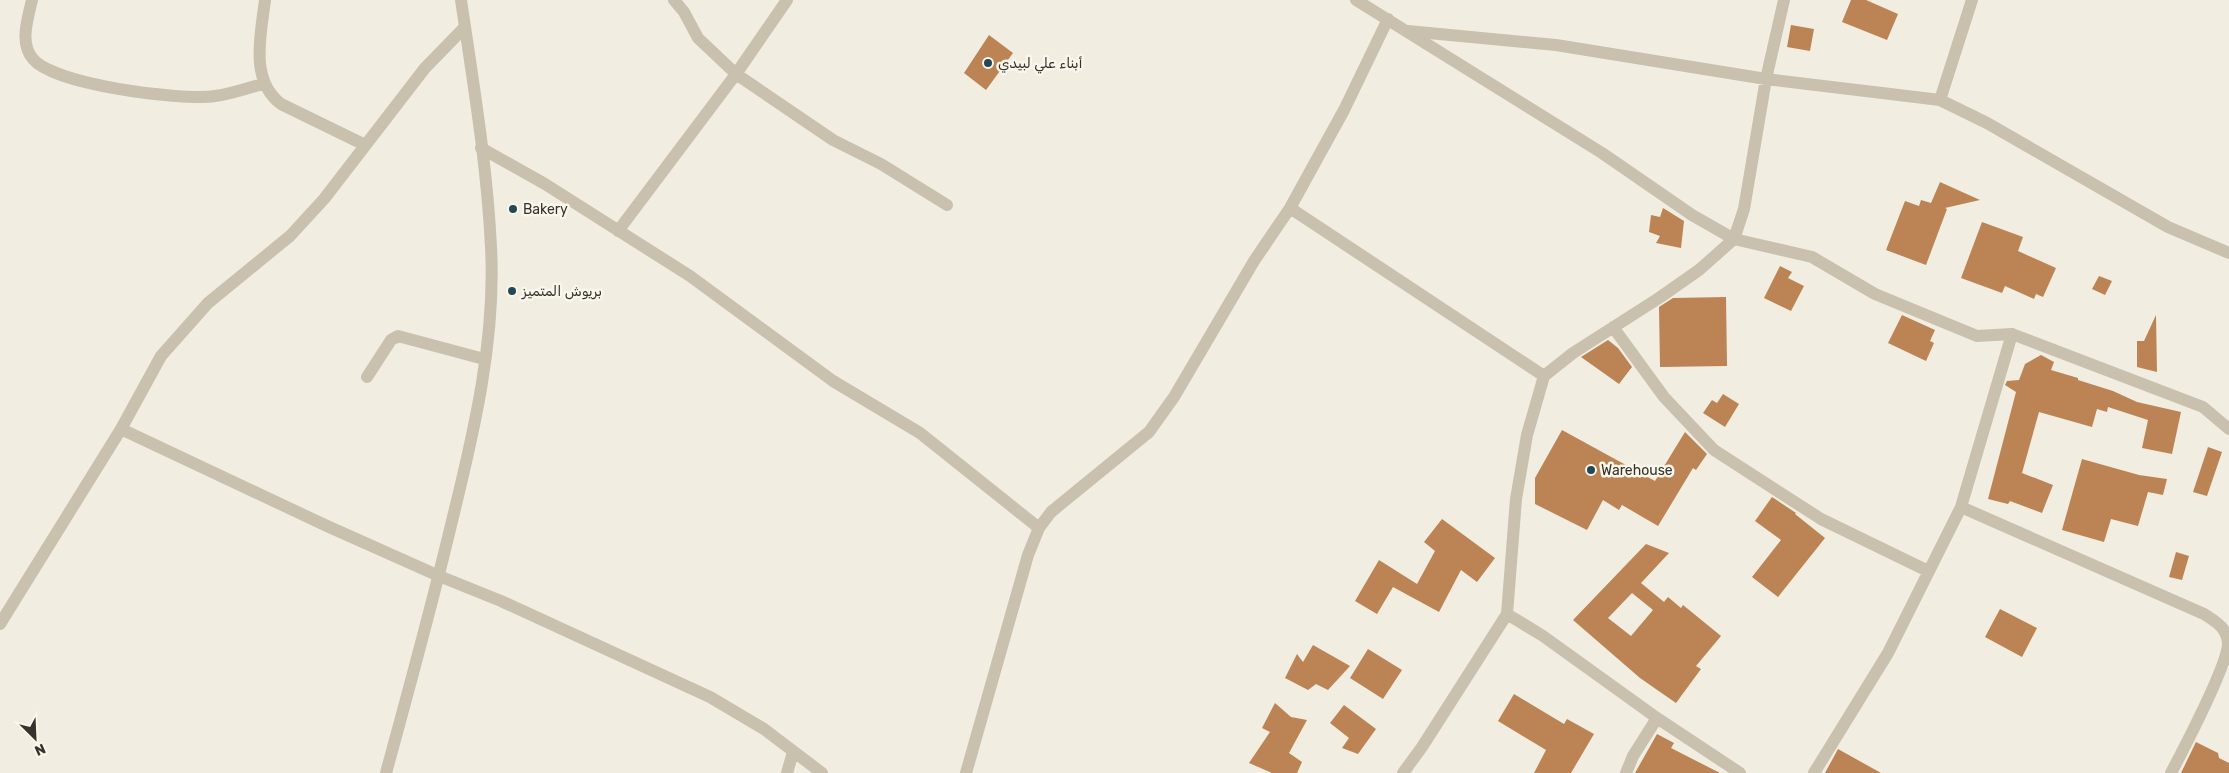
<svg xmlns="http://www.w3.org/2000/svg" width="2229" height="773" viewBox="0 0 2229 773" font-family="Rubik,'Noto Sans Arabic',sans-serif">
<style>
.building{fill:#bc8454;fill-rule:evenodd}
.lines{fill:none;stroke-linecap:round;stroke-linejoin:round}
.minor{stroke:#c9c0ad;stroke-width:12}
.tertiary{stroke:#c9c0ad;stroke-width:12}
.poi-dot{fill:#244756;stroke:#f9f6ec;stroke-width:2}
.labels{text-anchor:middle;stroke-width:5;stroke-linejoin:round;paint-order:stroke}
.poi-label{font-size:14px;fill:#37322b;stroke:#f9f6ec;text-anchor:start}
</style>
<rect width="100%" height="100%" fill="#f1ede0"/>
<path class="building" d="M1851 0H1866L1898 14 1887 40 1842 22Z
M1791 25 1814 29 1810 51 1787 47Z
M989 35 1013 53 986 90 964 73Z
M1940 182 1980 200 1945 208 1947 209 1926 265 1886 250 1905 201 1919 206 1921 200 1931 203Z
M1663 208 1684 221 1681 248 1656 243 1660 236 1649 232 1651 215 1660 217Z
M1982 222 2023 237 2018 251 2056 268 2043 297 2036 294 2034 299 2005 286 2002 293 1961 278Z
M1780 266 1792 272 1788 278 1804 286 1791 311 1764 298Z
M2099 276 2112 281 2105 295 2092 289Z
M1726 297 1727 366 1660 367 1659 307 1673 298Z
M1902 315 1935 330 1930 341 1934 343 1926 361 1888 343Z
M2156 315 2157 372 2137 367V341H2144Z
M1608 340 1618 348 1632 367 1619 384 1581 357Z
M2041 355 2054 362 2051 370 2078 378V380L2113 391 2137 402 2181 412 2172 454 2142 448 2148 420 2108 407 2107 412 2097 409 2092 427 2039 412 2022 473 2053 485 2042 513 2010 501 2008 504 1988 499 2016 392 2005 385 2007 381 2019 380 2025 364Z
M1723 394 1739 404 1725 427 1703 413 1712 400 1717 403Z
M1562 430 1655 481 1685 432 1707 454 1696 470 1693 468 1658 526 1622 505 1619 510 1603 500 1587 530 1535 504V478Z
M2208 447 2222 452 2207 496 2193 492Z
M2082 459 2139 475 2167 479 2163 495 2148 492 2138 526 2111 519 2104 542 2062 530Z
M1772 497 1796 513 1795 514 1825 538 1778 597 1752 577 1781 540 1755 521Z
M1442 519 1495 558 1477 582 1461 570 1439 612 1393 587 1377 614 1355 601 1379 560 1417 584 1435 551 1424 542Z
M1646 544 1669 553 1641 583 1664 602 1668 597 1681 608 1683 605 1721 636 1696 666 1701 669 1676 703 1640 678 1573 620ZM1632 593 1653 610 1631 636 1608 618Z
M2176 552 2189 556 2182 580 2169 577Z
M2000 609 2037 628 2022 657 1985 637Z
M1313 645 1350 666 1328 690 1316 684 1308 690 1285 678 1297 654 1303 662Z
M1368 649 1402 670 1383 699 1350 678Z
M1514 694 1564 724 1567 719 1594 734 1571 773H1534L1546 750 1498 721Z
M1275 703 1291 717 1307 720 1289 753 1302 762 1297 773H1272L1249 763 1270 732 1262 728Z
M1344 705 1376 729 1358 754 1342 748 1349 738 1330 723Z
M1657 734 1674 743 1671 748 1720 773H1635Z
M2196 742 2218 753 2219 758 2229 763V773H2181Z
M1838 749 1881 773H1825Z"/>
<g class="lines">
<path class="minor" d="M32 0C28 18 19 43 33 59 55 85 181 101 215 96 231 94 247 88 263 84
M265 0C261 34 249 80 281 104L365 145
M674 0 684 12 698 38 736 74 833 140 881 164 947 205
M1408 31 1556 45 1766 79 1940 100 1987 123 2168 227 2229 253
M1940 100 1972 0
M481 148 545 184 690 276 833 381 920 433 1039 528
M1290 208 1544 376
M618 231 736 74 787 0
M1613 327 1664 397 1714 450 1821 519 1928 571
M367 377 391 340 398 336 484 359
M121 429 327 526 439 576 501 601 710 697 764 729 822 773
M1961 507 2204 614C2216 622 2226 627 2228 642 2229 663 2183 750 2171 773
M1507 614 1543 636 1657 718 1740 773
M0 624 121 429 161 356 208 303 290 236 324 199 425 68 465 27
M787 773 793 752
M966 773 1028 555 1039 528 1051 512 1149 432 1174 397 1254 261 1290 208 1344 110 1388 19
M1403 773 1422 747 1507 614 1516 499 1527 435 1544 376 1573 353 1659 298 1699 270 1734 239 1744 209 1766 79 1784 0
M1626 773 1633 756 1657 718
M1814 773 1888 653 1961 507 2012 334"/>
<path class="tertiary" d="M1356 0 1602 153 1692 215 1734 239 1812 257 1875 294 1977 336 2012 334 2203 407 2229 429
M386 773C409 689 432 605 452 521 474 432 496 339 491 247 487 164 473 82 461 0"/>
</g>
<g class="poi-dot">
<circle cx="988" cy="63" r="5"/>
<circle cx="513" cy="209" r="5"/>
<circle cx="512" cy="291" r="5"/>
<circle cx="1591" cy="470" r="5"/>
</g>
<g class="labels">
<g class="poi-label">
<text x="998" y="68">أبناء علي لبيدي</text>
<text x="523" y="214">Bakery</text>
<text x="522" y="296">بريوش المتميز</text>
<text x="1601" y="475">Warehouse</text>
</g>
</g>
<g transform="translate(35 738) rotate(156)" stroke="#f9f6ec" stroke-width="4" paint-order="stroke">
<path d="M0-4L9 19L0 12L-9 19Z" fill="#37322b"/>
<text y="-8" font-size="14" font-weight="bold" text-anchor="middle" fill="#37322b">N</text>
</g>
</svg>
